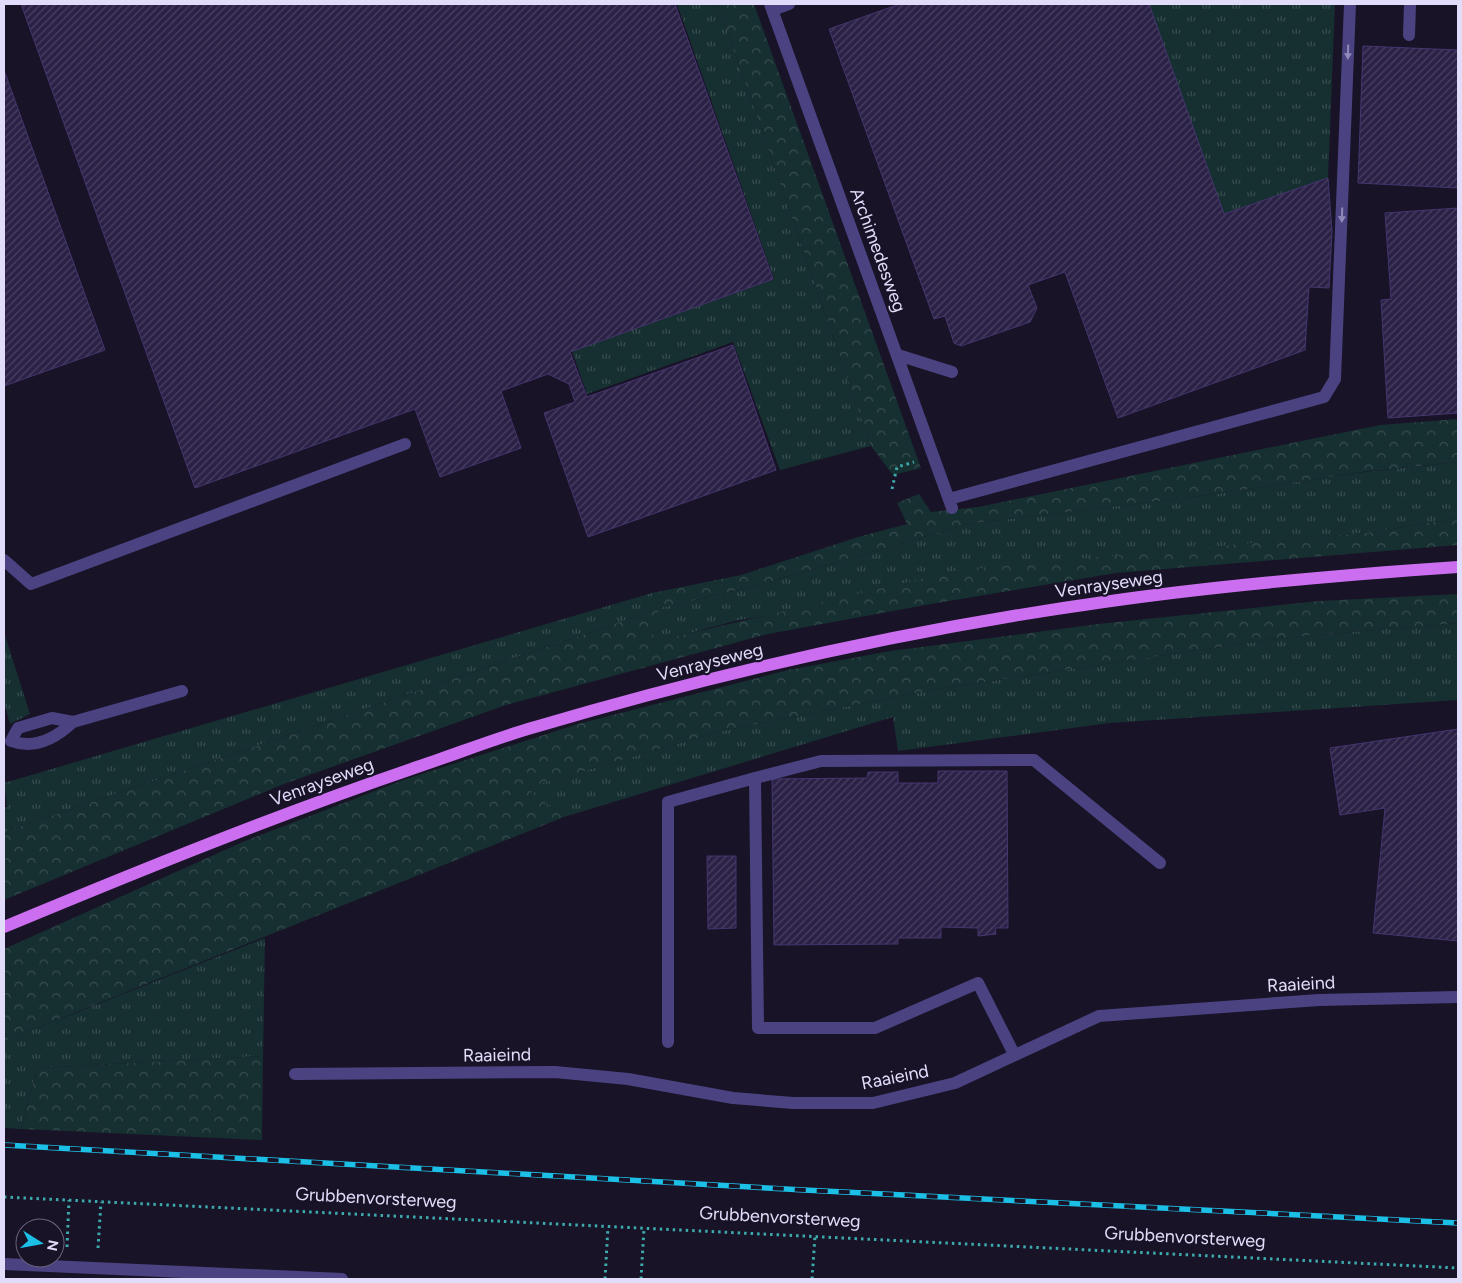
<svg xmlns="http://www.w3.org/2000/svg" width="1462" height="1283" viewBox="0 0 1462 1283" font-family="Figtree,sans-serif">
<style>
.grass{fill:url(#grass-tufts)}
.forest{fill:url(#forest-crowns)}
.building{fill:url(#building-hatch);stroke:#46356f}
.lines{fill:none;stroke-linecap:round;stroke-linejoin:round}
.path{stroke:#3daaae;stroke-width:3;stroke-dasharray:2.5 4;stroke-linecap:butt}
.minor{stroke:#4b4381;stroke-width:12}
.major{stroke:#cb6ff0;stroke-width:12}
.rail-casing{stroke:#1cc0e7;stroke-width:5.5}
.rail{stroke:#181327;stroke-width:4;stroke-dasharray:11;stroke-linecap:butt}
.oneway{fill:#8f88b8}
.labels{text-anchor:middle;stroke-width:4.5;stroke-linejoin:round;paint-order:stroke}
.street-label{font-size:18px;fill:#e2dcfb;stroke:#181327}
</style>
<defs>
<pattern id="grass-tufts" width="24" height="20" patternUnits="userSpaceOnUse" patternTransform="scale(1.25)"><rect width="24" height="20" fill="#162f30"/><path d="M3 7l-1-3M5 7V3M7 7l1-3M15 17l-1-3M17 17v-4M19 17l1-3" fill="none" stroke="#384d4f"/></pattern>
<pattern id="forest-crowns" width="20" height="18" patternUnits="userSpaceOnUse" patternTransform="scale(1.25)"><rect width="20" height="18" fill="#162f30"/><path d="M2 6a3 3 0 1 1 6 0M12 15a3 3 0 1 1 6 0" fill="none" stroke="#384d4f"/></pattern>
<pattern id="building-hatch" width="6" height="6" patternUnits="userSpaceOnUse" patternTransform="scale(1.25)"><rect width="6" height="6" fill="#2b2146"/><path d="M-1 1l2-2M0 6l6-6M5 7l2-2" fill="none" stroke="#494162"/></pattern>
</defs>
<rect width="100%" height="100%" fill="#181327"/>
<path class="grass" d="M677 4H718L871 446 780 470 733 342 587 394 572 351 774 279Z
M1149 4H1335L1328 178 1224 214Z
M1458 462V518L1374 532 1195 549 739 620 652 643 658 609 4 832V808L7 807 4 783 652 593 659 608 748 588 968 524 1209 495 1356 473Z
M1458 623V700L1110 723 898 751 893 717 564 817 525 788 721 731 937 689 1280 638Z
M4 632 30 714 10 724 4 702Z
M265 938 263 1056 37 1068 21 1129 4 1128V1041Z"/>
<path class="forest" d="M718 4H754L921 468 893 475 871 446Z
M1458 419V462L1362 472 1209 495 968 524 748 588 659 608 652 642 959 570 1374 532 1458 518V545L1116 573 931 604 768 634 506 705 284 784 4 900V832L658 609 652 593 741 575 858 537 907 524 897 503 919 494 931 512 978 507 1380 425Z
M1458 594V623L1280 638 937 689 721 731 526 788 564 817 4 1041V949L245 841 406 779 578 724 788 670 890 651 1098 624 1319 601Z
M263 1056 262 1140 21 1129 37 1068Z"/>
<path class="building" d="M21 4H675L773 279 570 352 587 397 733 345 776 470 588 537 544 413 575 402 569 384 548 374 501 391 521 448 440 477 415 409 195 488Z
M900 4H1149L1224 214 1328 178 1332 231 1329 288 1309 287 1305 350 1118 418 1065 272 1028 285 1037 308 1030 322 961 346 954 343 945 316 934 319 829 29Z
M1363 46 1458 50V188L1358 183Z
M4 70 105 350 4 386Z
M1458 208V413L1388 418 1381 300 1391 299 1385 213Z
M1458 729V941L1373 933 1385 808 1340 815 1330 748Z
M938 771H1007L1008 928H995L996 934 978 936V928L941 927V938H898V944L774 945 772 779 867 778 868 772H898V783H938Z
M707 856H736V928L708 929Z"/>
<g class="lines">
<path class="path" d="M892 489 897 467 914 462
M4 1197 1458 1268
M67 1247 69 1200
M98 1248 101 1202
M605 1279 608 1227
M641 1279 644 1228
M812 1279 815 1236"/>
<path class="minor" d="M770 4 952 508
M773 10 789 4
M1409 35 1410 4
M898 355 952 372
M949 499 1324 397 1335 379 1350 4
M4 560 31 584 405 444
M52 718 73 722C56 738 35 750 11 741L18 728Z
M73 722 182 691
M755 778 821 761 1034 760 1160 863
M668 1042V802L755 778 758 1028H875L978 983 1014 1054
M295 1074 555 1072 628 1079 733 1098 793 1103H873L955 1083 1099 1016 1319 1000 1458 997
M4 1264 342 1279"/>
<path class="major" d="M4 927C141 870 279 814 420 766 459 753 496 738 535 727 721 672 912 629 1104 602 1222 585 1340 575 1458 567"/>
<defs>
<path id="rail" d="M4 1145 804 1190 1458 1223"/>
</defs>
<use href="#rail" class="rail-casing"/>
<use href="#rail" class="rail"/>
</g>
<defs><path id="oneway-solid" d="M-6-.8H1V-3.2L6.5 0L1 3.2V.8H-6Z" transform="scale(1.25)"/></defs>
<g class="oneway">
<use href="#oneway-solid" transform="translate(1348 52) rotate(92)"/>
<use href="#oneway-solid" transform="translate(1342 215) rotate(92)"/>
</g>
<g class="labels">
<g class="street-label">
<text transform="translate(878 250) rotate(70)" y="6">Archimedesweg</text>
<text transform="translate(1109 584) rotate(-8)" y="6">Venrayseweg</text>
<text transform="translate(710 662) rotate(-14)" y="6">Venrayseweg</text>
<text transform="translate(322 782) rotate(-20)" y="6">Venrayseweg</text>
<text transform="translate(1301 984) rotate(-3)" y="6">Raaieind</text>
<text transform="translate(497 1055) rotate(-1)" y="6">Raaieind</text>
<text transform="translate(895 1077) rotate(-11)" y="6">Raaieind</text>
<text transform="translate(376 1198) rotate(3)" y="6">Grubbenvorsterweg</text>
<text transform="translate(780 1217) rotate(3)" y="6">Grubbenvorsterweg</text>
<text transform="translate(1185 1237) rotate(3)" y="6">Grubbenvorsterweg</text>
</g>
</g>
<rect width="1462" height="1283" fill="none" stroke="#e2dcfb" stroke-width="10"/>
<g transform="translate(40 1243) rotate(101)"><circle r="24" fill="#181327" stroke="#69637c"/>
<path d="M0-4L9 19L0 12L-9 19Z" fill="#1cc0e7"/>
<text y="-8" font-size="14" font-weight="bold" text-anchor="middle" fill="#e2dcfb">N</text>
</g>
</svg>
